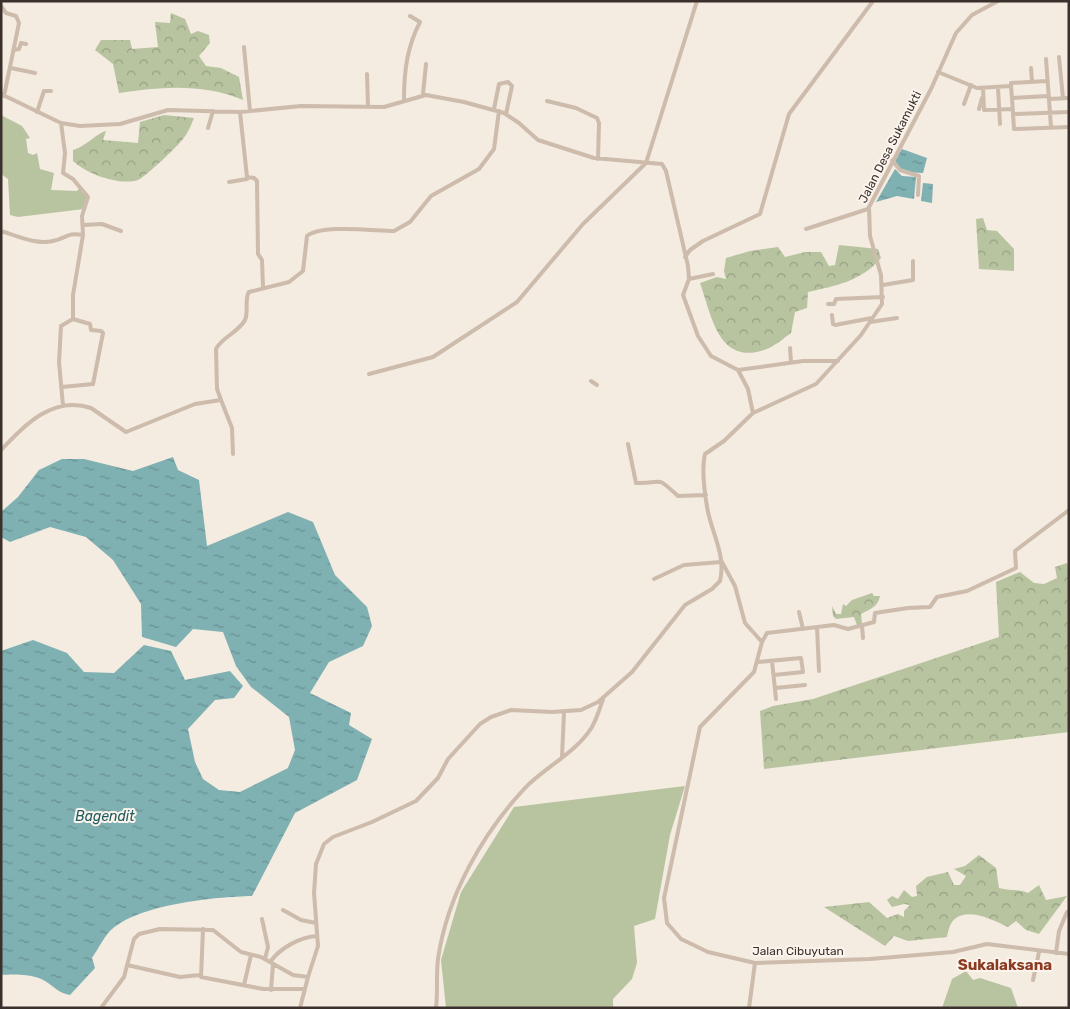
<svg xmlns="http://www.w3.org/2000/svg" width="1070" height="1009" viewBox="0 0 1070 1009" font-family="Rubik,sans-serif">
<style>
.green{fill:#b8c4a0}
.forest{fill:url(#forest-crowns)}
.water{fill:url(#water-ripples)}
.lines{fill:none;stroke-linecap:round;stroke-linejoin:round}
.minor{stroke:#cdbbac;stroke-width:4}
.labels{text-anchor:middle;stroke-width:4;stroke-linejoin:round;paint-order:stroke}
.street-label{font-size:12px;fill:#3b302b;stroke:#fbf5ee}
.water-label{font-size:14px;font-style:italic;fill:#1f5a5e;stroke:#fbf5ee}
.quarter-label{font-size:15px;font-weight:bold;fill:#8c3b22;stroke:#fbf5ee}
</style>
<defs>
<pattern id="forest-crowns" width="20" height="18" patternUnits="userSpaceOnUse" patternTransform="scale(1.25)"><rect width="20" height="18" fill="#b8c4a0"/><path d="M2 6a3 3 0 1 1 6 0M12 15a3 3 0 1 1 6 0" fill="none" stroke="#97a083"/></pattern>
<pattern id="water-ripples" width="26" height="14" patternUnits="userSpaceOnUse" patternTransform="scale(1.25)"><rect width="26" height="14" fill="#7fb0b2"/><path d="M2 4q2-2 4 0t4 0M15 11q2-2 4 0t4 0" fill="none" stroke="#699091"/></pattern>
</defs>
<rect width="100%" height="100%" fill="#f4ebe1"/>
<path class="green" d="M1 115 22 126 30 138 26 139 28 153 33 155 37 153 40 169 54 173 51 190 77 191 80 187 87 195 84 209 18 217 10 215 8 179 1 174Z
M685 786 670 835 655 919 634 926 637 963 632 979 613 999V1008H446L441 960 461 892 514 807Z
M966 971 973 980 980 978 1011 988 1018 1008H942L952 979Z"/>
<path class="forest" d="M171 13 185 19 191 34 198 31 209 35 210 43 199 56 206 66 221 68 239 77 243 100C202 83 161 87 119 93L113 64 95 50 101 40H130L132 49 158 47 155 22 170 23Z
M164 115 194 118C191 125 188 133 183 139 178 146 144 178 138 180 119 186 87 174 73 161V150C87 146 95 134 106 131L103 140 138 143 140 122Z
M983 218 987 230 997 231 1014 249V271L979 269 976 219Z
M839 245 878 249 881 258C862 281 835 286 808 292L807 308 795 312 791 333C784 338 776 345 769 348 719 369 712 317 700 283L717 277 726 279 724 271 726 258 750 251 778 247 785 257 805 252H821L829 266 835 265Z
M1067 563 1069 568V732L764 769 760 711 773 706 813 699 999 637 996 582 1020 572 1034 583 1044 584 1057 578 1055 567Z
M872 593 874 596H880C878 607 870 609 861 614L862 624 857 625 854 617 836 619 833 616 832 606 836 614H841L843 604 846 606 852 600Z
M979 855 996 868 999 888C1009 891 1018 889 1028 893L1039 885 1046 900 1067 896 1039 934 1026 930 1016 921 1008 927C993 920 965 905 952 922 949 926 948 933 947 937L908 941 894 936 885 946 824 907 869 902 887 918 898 914 904 917V911L910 905 904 904 892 907 887 900 892 896 898 899 904 890 912 897 917 896 916 886 927 877 948 872 954 885H960L966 876 954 869 965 866Z"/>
<path class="water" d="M902 149 927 158 923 173 903 172 895 161Z
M895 169 902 176 916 177 914 199 897 196 876 202Z
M923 183 933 184 932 203 921 201Z
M173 457 178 470 199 480 207 546 288 512 313 522 335 575 367 607 372 626 363 646 329 662 310 693 351 713 349 725 372 739 357 780 295 813 252 896C215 897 136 904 109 932 103 939 98 949 92 958L95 968 70 995C58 993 55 987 45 981 34 974 14 974 1 975V651L33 640 67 653 84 672 114 673 144 645 171 651 185 680 230 671 243 686 234 698 215 700 188 729 195 762 203 779 219 790 240 792 288 768 295 750 289 717 251 687 236 666 223 632 193 629 176 647 142 637 141 604 113 560 86 537 50 527 10 542 1 537V512L18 497 39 470 62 459H84L133 471Z"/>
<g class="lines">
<path class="minor" d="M1 6 6 13 16 16 19 23 4 96
M244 47 250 111
M14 50 19 49 21 43 26 44
M1059 57 1063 98
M1046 59 1051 127
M11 68 35 73
M1031 68 1032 82
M938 72 977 88 1011 86 1012 98 1049 96
M367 74 368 106
M1011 86V83L1047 81
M983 88 984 110 1013 109
M998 88 1000 124
M1 94 61 123 80 126 120 124 168 110 240 112 301 106 384 107 426 95 464 102 504 113 519 123 538 140 594 158 662 164 666 171 688 266 689 279 683 295 698 336 711 356 738 370 748 389 753 413
M423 94 426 64
M1012 98 1014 129 1069 127
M1049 99 1069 98
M404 100C404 71 407 47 420 22L410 16
M547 101 576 108 597 118 599 123 598 159
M964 104 971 85
M494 109 499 84 508 82 512 86 506 114
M979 109 982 98
M37 112 44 91H51
M240 112 247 177 254 178 257 181 258 254 262 260 263 287
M1013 114 1069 112
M61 123 65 153 63 173 73 179 88 197 82 216 83 235 73 295V319L61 326 59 362 63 406
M208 128 213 111
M892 160 900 170 919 176 918 195
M229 182 247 179
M83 225 102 224 121 231
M806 229 868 209
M1 231C18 236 35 245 53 241 67 238 67 232 83 235
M685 257 690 250 703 241 760 214 789 114 873 1
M689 279 713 274
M883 285 913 280V261
M828 304H834L836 299 883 297
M832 315 833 324 835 325 872 318
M870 322 897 318
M790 348 791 362
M738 370 803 361H838
M369 374 433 357 517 302 583 224 646 163 697 1
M591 381 597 385
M62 387 93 384 103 333 101 331 91 330 90 324 73 319
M221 400 232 428 233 454
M628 444 636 483C665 484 654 474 678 496L706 495
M1 450C25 425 53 395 91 408L126 432 195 404 221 400 217 389 216 349C222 337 239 332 245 320 249 311 244 299 249 292L289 282 303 271 307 236C322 224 374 231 394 231L410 222 431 196 479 169 494 149 499 111
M722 562 735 586 745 623 762 642 754 672 700 727 664 898 667 923 681 939 708 952 755 963 870 959 953 952 987 944 1069 954
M654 579 684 565 721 562
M799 612 803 629
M862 626 863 638
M817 627 819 671
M762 642 767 633 834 625 848 629 874 622 875 613 908 608 930 607 937 597 967 591 1016 568 1015 551 1069 510
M772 661 776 699
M758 662 801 658 803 672 774 675
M775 688 805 685
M562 757 564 712
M283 910 301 920 316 923
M262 919 268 947 265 959
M203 929 201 977 263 989H303
M1056 953 1059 931 1067 912
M270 962C280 948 300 937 317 936
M127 965 180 977 200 975
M1033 980 1039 952
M244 985 251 955
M271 990 273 964
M101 1008 124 977 134 939 139 934 160 929 213 930 241 952 261 957 293 975 308 977 318 946 314 893 316 864 324 844 333 837 372 822 416 801 438 778 448 759 459 747 480 724 491 717 511 710 552 712 581 710 598 702 632 672 685 605 712 589 720 581C726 557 713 535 708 512 705 496 701 471 705 454L724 441 753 413 816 384 861 335 882 304 881 275 870 236 869 207 931 89 956 33 972 15 998 1
M300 1008 308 977
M436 1008C438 991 436 975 438 959 447 896 482 834 525 788 545 767 576 753 592 727 597 718 600 708 603 699
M749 1008 755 963"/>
</g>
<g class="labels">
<g class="street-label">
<text transform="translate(890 147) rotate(-63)" y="4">Jalan Desa Sukamukti</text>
<text x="798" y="955">Jalan Cibuyutan</text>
</g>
<g class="water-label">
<text x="105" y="821">Bagendit</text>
</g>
<g class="quarter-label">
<text x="1005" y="970">Sukalaksana</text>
</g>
</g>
<rect width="1070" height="1009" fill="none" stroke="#3b302b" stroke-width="5"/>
</svg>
